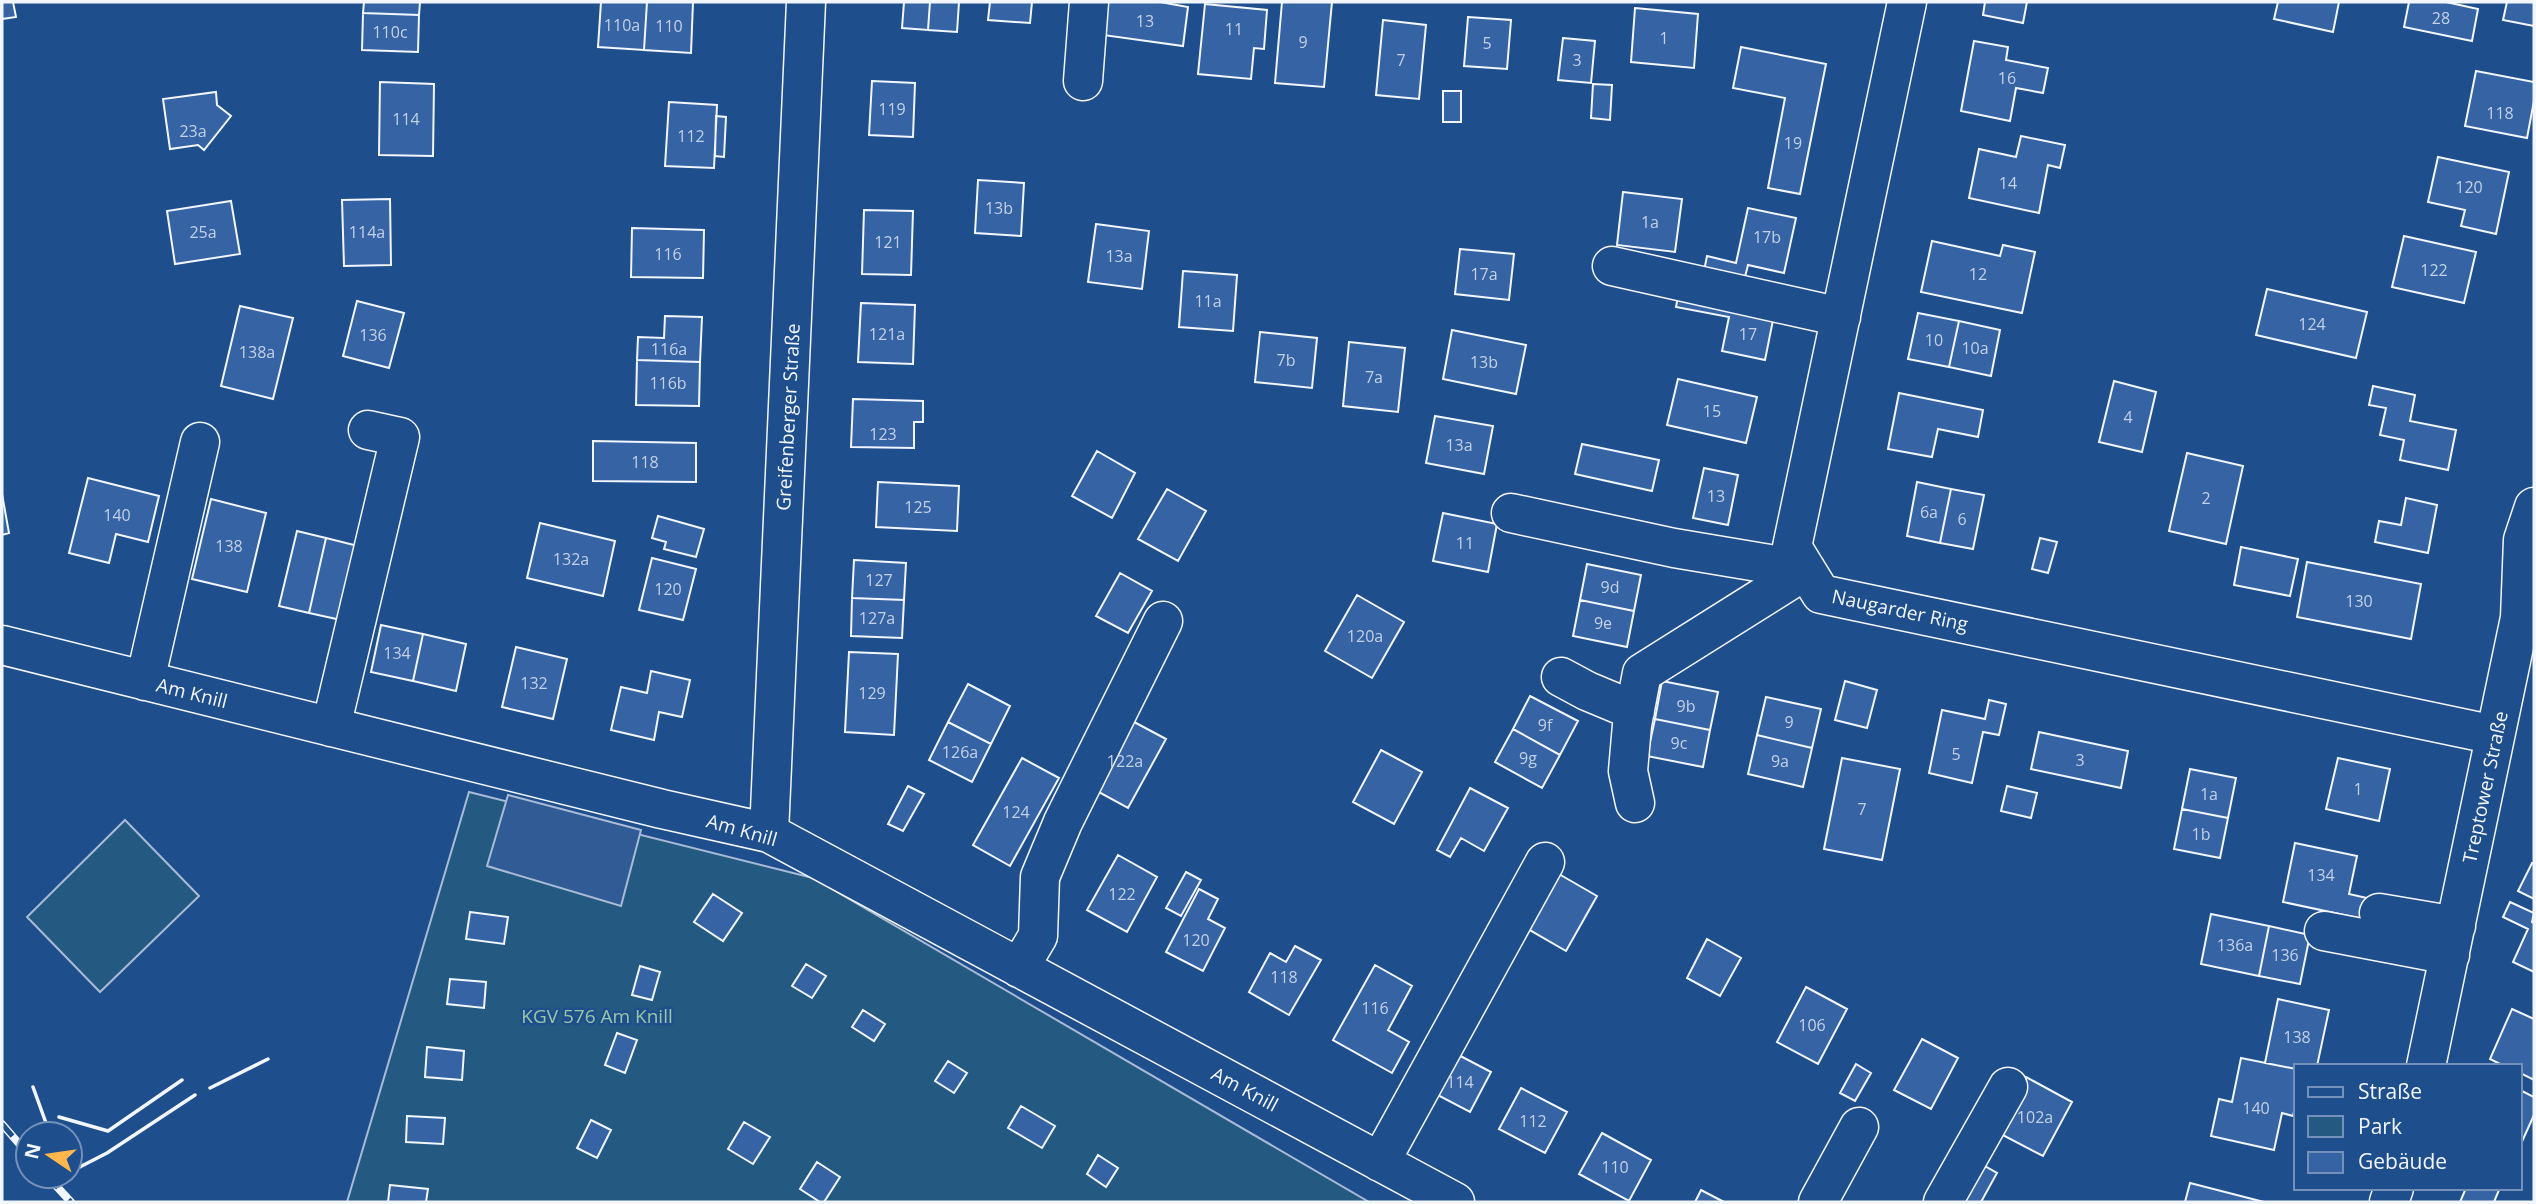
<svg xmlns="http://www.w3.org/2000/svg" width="2536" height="1204" viewBox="0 0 2536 1204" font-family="'Open Sans',sans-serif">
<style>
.green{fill:#245a82;stroke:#a8bbd7;stroke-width:2}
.parking{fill:#305b95;stroke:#a8bbd7;stroke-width:2}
.building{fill:#3563a3;stroke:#f2f6ff;stroke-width:2}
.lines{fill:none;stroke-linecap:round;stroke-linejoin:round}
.minor-casing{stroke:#f2f6ff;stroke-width:41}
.minor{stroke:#1f4e8c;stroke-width:38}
.rail-casing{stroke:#f2f6ff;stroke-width:8}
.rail{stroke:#1f4e8c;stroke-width:5;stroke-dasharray:16;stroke-linecap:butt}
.wall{stroke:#f2f6ff;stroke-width:3.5}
.labels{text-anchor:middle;stroke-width:5;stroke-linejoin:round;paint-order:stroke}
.number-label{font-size:16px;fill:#c3d1e8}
.street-label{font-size:19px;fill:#f2f6ff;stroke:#1f4e8c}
.park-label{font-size:19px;fill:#97c8a6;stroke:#1f4e8c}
</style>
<rect width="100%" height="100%" fill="#1f4e8c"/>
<path class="green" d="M469 792 813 878 1369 1202H347Z
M125 820 199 896 100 992 27 917Z"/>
<path class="parking" d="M508 795 641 830 621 906 487 866Z"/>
<path class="building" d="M2 2H13L16 17 2 19Z
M364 2H420L419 15 363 13Z
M601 2H647L644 50 598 47Z
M647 2H693L691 53 644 50Z
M904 2H930L928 30 902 28Z
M930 2H959L957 32 928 30Z
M990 2H1032L1030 23 988 20Z
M1107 2H1160L1188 7 1183 46 1103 35Z
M1282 2H1332L1324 87 1275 83Z
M1985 2H2027L2023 23 1983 15Z
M2278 2H2339L2333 32 2274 19Z
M2409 2H2446L2478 9 2472 41 2404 27Z
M2507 2H2534V26L2503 20Z
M1205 4 1267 10 1264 49 1254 48 1251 79 1198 74Z
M1635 8 1698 14 1694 68 1631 62Z
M363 13 419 15 418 52 362 50Z
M1468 17 1511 20 1507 69 1464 66Z
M1383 20 1426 25 1419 99 1376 95Z
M1563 38 1595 41 1591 83 1558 80Z
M1974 41 2008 47 2006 60 2048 68 2043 93 2016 88 2010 121 1961 111Z
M1741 47 1826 64 1800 194 1768 188 1785 98 1733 88Z
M2476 71 2534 82V101L2527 138 2465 126Z
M872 81 915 83 913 137 869 135Z
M380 82 434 84 433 156 379 155Z
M1593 84 1612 85 1610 120 1591 118Z
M1443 91H1461V122H1443Z
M216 92 217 105 231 116 204 150 198 145 170 149 163 99Z
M669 102 717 105 714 168 665 166Z
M716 116 726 117 724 157 715 156Z
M2021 136 2065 145 2060 168 2048 165 2039 213 1969 198 1979 149 2016 157Z
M2438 157 2509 172 2496 234 2461 226 2465 210 2428 202Z
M978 180 1024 183 1021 236 975 233Z
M1623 192 1682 199 1675 252 1617 245Z
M390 199 391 265 344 266 342 200Z
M231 201 240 254 175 264 167 211Z
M1748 208 1796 218 1784 273 1748 265 1743 285 1703 276 1707 256 1736 263Z
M864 210 913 211 911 275 862 274Z
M1096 224 1149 231 1142 289 1088 282Z
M632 228 704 230 703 278 631 277Z
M2404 236 2476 252 2464 303 2392 287Z
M1932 241 2000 256 2003 245 2035 252 2022 313 1921 292Z
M1460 249 1514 254 1509 300 1455 294Z
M1183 271 1237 275 1233 331 1179 327Z
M2267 289 2367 312 2356 358 2256 335Z
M1679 291 1775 310 1765 360 1722 351 1729 317 1676 307Z
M357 301 404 313 389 368 343 356Z
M861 303 915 305 913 364 858 362Z
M240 306 293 318 273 399 221 386Z
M1918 313 1959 321 1949 367 1908 359Z
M665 316 702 317 700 362 637 360 638 337 664 338Z
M1959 321 2000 330 1991 376 1949 367Z
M1452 330 1526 345 1516 394 1443 379Z
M1260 332 1317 338 1312 388 1255 382Z
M1349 342 1405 348 1398 412 1343 406Z
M637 360 700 362 699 406 636 405Z
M1678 379 1757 397 1746 443 1667 425Z
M2114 381 2156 392 2142 452 2099 442Z
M2373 386 2415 395 2410 421 2456 430 2448 470 2400 460 2404 440 2380 435 2386 408 2369 405Z
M1899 393 1983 410 1978 437 1938 429 1932 457 1888 449Z
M853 399 923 401V422H914V448L851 447Z
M1435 416 1493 426 1484 474 1426 463Z
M593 441 696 443V482L593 481Z
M1582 444 1659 460 1652 491 1575 474Z
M1097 451 1135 473 1112 518 1072 496Z
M2187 453 2243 466 2226 544 2169 531Z
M1704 468 1738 475 1728 525 1693 518Z
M88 478 159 496 148 542 116 534 109 563 69 553Z
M878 482 959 486 957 531 876 527Z
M1917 482 1951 489 1940 543 1907 536Z
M1167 489 1206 511 1178 561 1138 539Z
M1951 489 1984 495 1973 549 1940 543Z
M2 494 9 533 2 535Z
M2406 498 2437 505 2428 553 2375 542 2379 521 2401 525Z
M211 499 266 513 247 592 192 579Z
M1443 513 1497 524 1488 572 1433 561Z
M658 516 704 529 696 557 664 549 666 542 652 538Z
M540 523 615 541 603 596 527 578Z
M297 531 326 538 309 613 279 606Z
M326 538 358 546 341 620 309 613Z
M2040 538 2057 542 2048 573 2032 569Z
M2241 547 2298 559 2290 596 2234 585Z
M652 558 696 569 683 620 639 610Z
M854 560 906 563 904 600 852 598Z
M2307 562 2421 584 2411 639 2297 617Z
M1587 564 1641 575 1634 611 1580 600Z
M1120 573 1152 591 1128 633 1096 616Z
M1357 595 1404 622 1372 678 1325 651Z
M852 598 904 600 902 638 851 636Z
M1580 600 1634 611 1627 647 1573 636Z
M381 625 423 634 413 681 371 672Z
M423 634 466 644 456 691 413 681Z
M516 647 567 659 553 719 502 707Z
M849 652 898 654 894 735 845 732Z
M651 671 690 680 682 717 659 712 654 740 611 730 621 687 647 693Z
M1662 681 1718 692 1710 730 1655 719Z
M1845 681 1877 690 1867 728 1835 720Z
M968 684 1010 706 991 744 948 722Z
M1530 696 1578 721 1560 755 1513 729Z
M1766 697 1821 709 1812 748 1757 735Z
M1989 700 2006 704 1999 735 1983 732 1972 783 1929 773 1942 710 1985 719Z
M1121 715 1166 739 1128 808 1084 784Z
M1655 719 1710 730 1703 767 1647 756Z
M948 722 991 744 972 782 929 760Z
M1513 729 1560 755 1542 788 1495 762Z
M2039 732 2128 751 2121 788 2031 769Z
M1757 735 1812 748 1803 787 1748 774Z
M1381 750 1422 772 1394 824 1353 802Z
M1022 758 1059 778 1010 866 973 845Z
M1842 758 1900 769 1882 860 1824 849Z
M2338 758 2390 769 2379 821 2326 809Z
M2190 769 2236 778 2228 818 2182 809Z
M908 786 924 794 903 831 888 824Z
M2007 786 2037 793 2031 818 2001 811Z
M1470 788 1508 808 1484 851 1461 838 1450 857 1437 850Z
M2182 809 2228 818 2220 858 2174 849Z
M2295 843 2357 856 2349 894 2367 898 2363 919 2283 902Z
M1118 855 1157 877 1127 932 1087 910Z
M2532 863 2534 864V899L2518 891Z
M1552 870 1597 896 1566 951 1521 925Z
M1186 872 1201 880 1181 916 1166 908Z
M1199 889 1218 899 1208 919 1225 928 1203 971 1166 952Z
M713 894 742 913 723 941 694 922Z
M2510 902 2534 913 2532 922 2534 923V972L2513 962 2528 929 2503 917Z
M470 912 508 917 504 944 466 939Z
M2211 914 2269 926 2259 976 2201 964Z
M2269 926 2310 935 2300 984 2259 976Z
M1707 939 1741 958 1720 996 1687 978Z
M1295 946 1321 960 1289 1015 1249 992 1270 953 1286 962Z
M806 964 826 976 812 998 792 986Z
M1375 965 1412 986 1388 1030 1409 1042 1392 1073 1333 1040Z
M640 966 660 972 652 1000 632 995Z
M450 979 486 982 484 1008 447 1004Z
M1806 987 1847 1009 1818 1064 1777 1042Z
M2278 999 2329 1010 2317 1066H2296V1069L2265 1063Z
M2512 1009 2534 1019V1080L2520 1073V1066H2504L2490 1059Z
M863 1010 885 1024 874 1041 852 1027Z
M617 1033 637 1040 625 1073 605 1065Z
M1922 1039 1958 1058 1931 1109 1894 1090Z
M427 1047 464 1051 462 1080 425 1077Z
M1451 1051 1491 1072 1470 1112 1430 1091Z
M2241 1058 2296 1069V1103L2293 1116 2282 1113 2274 1150 2211 1136 2219 1099 2232 1102Z
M948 1061 967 1073 954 1093 935 1081Z
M1856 1064 1871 1073 1855 1101 1840 1093Z
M2026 1077 2072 1102 2043 1156 1997 1132Z
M1521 1088 1567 1112 1545 1153 1499 1129Z
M2520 1090 2534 1097V1115L2520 1146Z
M1021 1106 1055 1126 1042 1148 1008 1128Z
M407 1116 445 1118 443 1144 406 1142Z
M591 1120 611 1130 597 1158 577 1148Z
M744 1122 770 1137 753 1164 728 1149Z
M1602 1133 1651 1160 1629 1201 1579 1174Z
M1098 1155 1118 1168 1106 1187 1087 1174Z
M1974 1160 1997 1173 1981 1202H1951Z
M817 1162 840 1177 824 1202H820L800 1189Z
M2190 1183 2264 1202H2185Z
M390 1185 428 1189 426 1202H388Z
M2466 1188H2493L2499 1190 2494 1202H2460Z
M1701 1190 1724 1202H1695Z"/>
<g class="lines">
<defs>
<path id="minor" d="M1907 2 1792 547 1821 594 2495 735
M1083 81 1089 2
M1612 266 1841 317
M1511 513 1674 548 1806 570
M2 645 662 809 769 833 1455 1202
M1561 677 1587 691 1635 711
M145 681 200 442
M331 727 400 437 368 430
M1635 803 1628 771 1632 725 1642 673 1806 570
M769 833 806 2
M2379 913 2456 926
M2324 931 2450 955
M1019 968 1038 936 1040 877 1063 822 1163 621
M2426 1066 2520 618 2523 540 2534 507
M1380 1162 1545 862
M1818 1202 1859 1127
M1943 1202 2008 1087
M2389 1202 2394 1188"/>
</defs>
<use href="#minor" class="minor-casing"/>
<use href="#minor" class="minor"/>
<defs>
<path id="rail" d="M2 1124 28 1154
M47 1176 71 1202"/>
</defs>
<use href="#rail" class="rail-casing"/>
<use href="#rail" class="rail"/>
<path class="wall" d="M33 1087 50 1134
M210 1088 268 1059
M59 1117 108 1131 182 1080
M70 1172 107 1153 195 1095"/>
</g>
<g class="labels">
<g class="number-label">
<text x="2441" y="24">28</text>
<text x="1145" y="27">13</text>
<text x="622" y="31">110a</text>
<text x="669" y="32">110</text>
<text x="1234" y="35">11</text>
<text x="390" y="38">110c</text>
<text x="1664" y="44">1</text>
<text x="1303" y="48">9</text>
<text x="1487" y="49">5</text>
<text x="1401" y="66">7</text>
<text x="1577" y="66">3</text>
<text x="2007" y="84">16</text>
<text x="892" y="115">119</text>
<text x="2500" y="119">118</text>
<text x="406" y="125">114</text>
<text x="193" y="137">23a</text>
<text x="691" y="142">112</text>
<text x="1793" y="149">19</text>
<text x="2008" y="189">14</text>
<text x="2469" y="193">120</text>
<text x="999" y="214">13b</text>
<text x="1650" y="228">1a</text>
<text x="203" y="238">25a</text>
<text x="367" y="238">114a</text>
<text x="1767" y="243">17b</text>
<text x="888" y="248">121</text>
<text x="668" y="260">116</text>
<text x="1119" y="262">13a</text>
<text x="2434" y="276">122</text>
<text x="1484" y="280">17a</text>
<text x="1978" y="280">12</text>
<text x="1208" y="307">11a</text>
<text x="2312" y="330">124</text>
<text x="887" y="340">121a</text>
<text x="1748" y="340">17</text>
<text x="373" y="341">136</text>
<text x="1934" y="346">10</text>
<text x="1975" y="354">10a</text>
<text x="669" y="355">116a</text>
<text x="257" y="358">138a</text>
<text x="1286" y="366">7b</text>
<text x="1484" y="368">13b</text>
<text x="1374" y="383">7a</text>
<text x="668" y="389">116b</text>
<text x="1712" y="417">15</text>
<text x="2128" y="423">4</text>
<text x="883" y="440">123</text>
<text x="1459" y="451">13a</text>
<text x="645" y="468">118</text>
<text x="1716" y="502">13</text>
<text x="2206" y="504">2</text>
<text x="918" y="513">125</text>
<text x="1929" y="518">6a</text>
<text x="117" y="521">140</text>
<text x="1962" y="525">6</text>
<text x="1465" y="549">11</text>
<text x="229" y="552">138</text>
<text x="571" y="565">132a</text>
<text x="879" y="586">127</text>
<text x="1610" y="593">9d</text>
<text x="668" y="595">120</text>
<text x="2359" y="607">130</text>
<text x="877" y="624">127a</text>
<text x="1603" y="629">9e</text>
<text x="1365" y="642">120a</text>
<text x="397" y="659">134</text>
<text x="534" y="689">132</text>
<text x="872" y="699">129</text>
<text x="1686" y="712">9b</text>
<text x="1789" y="728">9</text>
<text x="1545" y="731">9f</text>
<text x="1679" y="749">9c</text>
<text x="960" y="758">126a</text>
<text x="1956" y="760">5</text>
<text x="1528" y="764">9g</text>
<text x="2080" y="766">3</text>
<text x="1125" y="767">122a</text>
<text x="1780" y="767">9a</text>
<text x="2358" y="795">1</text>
<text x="2209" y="800">1a</text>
<text x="1862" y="815">7</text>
<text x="1016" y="818">124</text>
<text x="2201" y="840">1b</text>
<text x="2321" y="881">134</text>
<text x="1122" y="900">122</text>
<text x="1196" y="946">120</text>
<text x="2235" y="951">136a</text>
<text x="2285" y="961">136</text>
<text x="1284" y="983">118</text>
<text x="1375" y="1014">116</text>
<text x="1812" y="1031">106</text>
<text x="2297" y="1043">138</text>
<text x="1460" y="1088">114</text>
<text x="2256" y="1114">140</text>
<text x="2035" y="1123">102a</text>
<text x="1533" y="1127">112</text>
<text x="1615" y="1173">110</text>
</g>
<g class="street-label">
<text transform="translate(788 417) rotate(-87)" y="7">Greifenberger Straße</text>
<text transform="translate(1900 610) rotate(12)" y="7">Naugarder Ring</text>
<text transform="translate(192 693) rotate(14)" y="7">Am Knill</text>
<text transform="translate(2485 787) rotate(-78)" y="7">Treptower Straße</text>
<text transform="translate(742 830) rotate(16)" y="7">Am Knill</text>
<text transform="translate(1245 1089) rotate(28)" y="7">Am Knill</text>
</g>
<g class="park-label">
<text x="597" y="1023">KGV 576 Am Knill</text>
</g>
</g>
<rect width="2536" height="1204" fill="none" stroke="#f2f6ff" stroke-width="7"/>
<rect x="2294" y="1064" width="228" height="126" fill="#1f4e8c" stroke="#7391ba" stroke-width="2"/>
<rect x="2308" y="1087" width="35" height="10" fill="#1f4e8c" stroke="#7391ba" stroke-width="2"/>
<text x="2358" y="1099" font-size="21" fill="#f2f6ff">Straße</text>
<rect x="2308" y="1116" width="35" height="21" fill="#245a82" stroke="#7391ba" stroke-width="2"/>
<text x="2358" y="1134" font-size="21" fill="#f2f6ff">Park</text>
<rect x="2308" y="1152" width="35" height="21" fill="#3563a3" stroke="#7391ba" stroke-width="2"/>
<text x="2358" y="1169" font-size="21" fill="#f2f6ff">Gebäude</text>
<g transform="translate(49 1155) rotate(283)"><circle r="33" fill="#1f4e8c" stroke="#7391ba" stroke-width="2"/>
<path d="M0-5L12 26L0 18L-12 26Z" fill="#ffb74d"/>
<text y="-10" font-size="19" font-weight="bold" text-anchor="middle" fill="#f2f6ff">N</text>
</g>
</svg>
